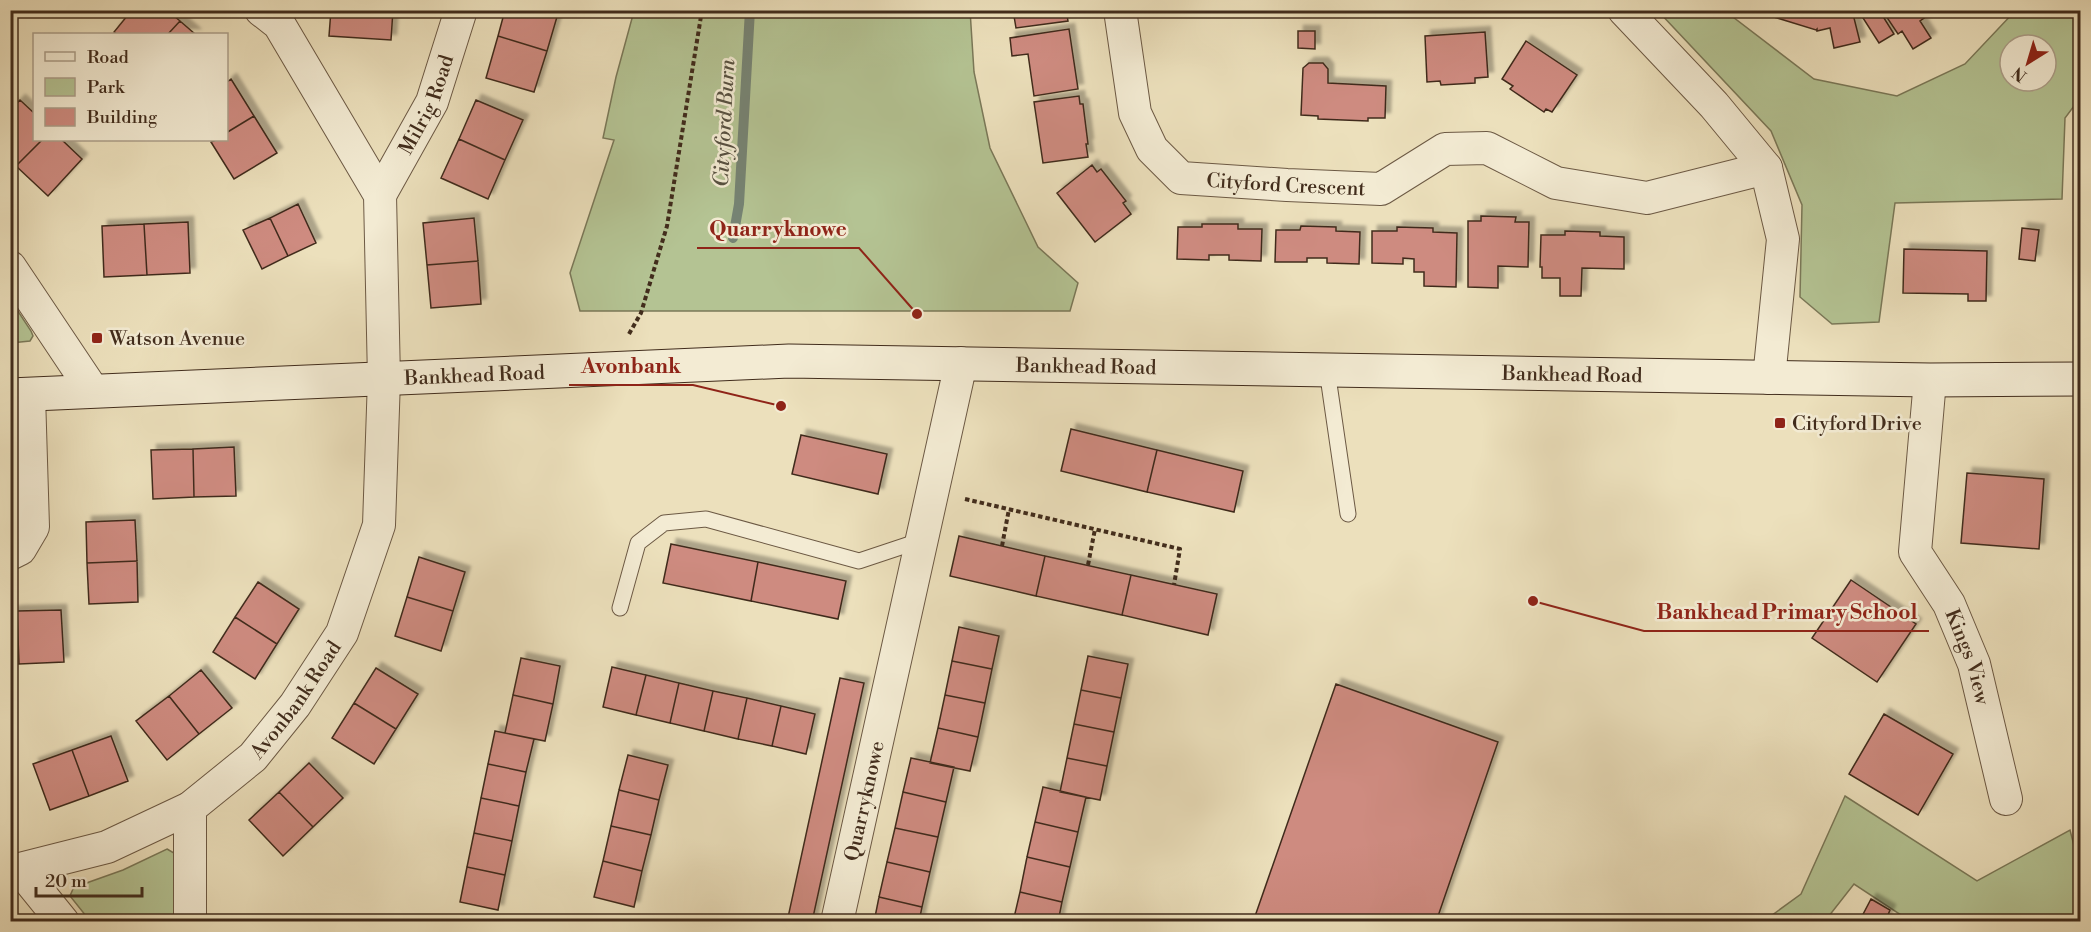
<svg xmlns="http://www.w3.org/2000/svg" width="2091" height="932" viewBox="0 0 2091 932" font-family="'Libre Bodoni',serif">
<style>
.green{fill:#b4c393;stroke:#7a7858;stroke-width:1.5;fill-rule:evenodd}
.lines{fill:none;stroke-linecap:round;stroke-linejoin:round}
.stream{stroke:#768373;stroke-width:10}
.building{fill:#ce8b80;stroke:#412c1c;stroke-width:1.5;filter:url(#shadow)}
.lane-casing{stroke:#6c5944;stroke-width:17}
.street-casing{stroke:#6c5944;stroke-width:34}
.secondary-casing{stroke:#412c1c;stroke-width:35}
.path{stroke:#412c1c;stroke-width:4;stroke-dasharray:4.5 3;stroke-linecap:butt}
.lane{stroke:#f3ebd3;stroke-width:15}
.street{stroke:#f3ebd3;stroke-width:32}
.secondary{stroke:#f3ebd3;stroke-width:33}
.poi-dot{fill:#8f2418;stroke:#f3ebd3;stroke-width:2}
.labels{text-anchor:middle;stroke-width:5;stroke-linejoin:round;paint-order:stroke}
.street-label{font-size:20px;fill:#412c1c;stroke:#f3ebd3}
.poi-label{font-size:20px;fill:#412c1c;stroke:#f3ebd3;text-anchor:start}
.water-label{font-size:21px;font-style:italic;fill:#575040;stroke:#f3ebd3}
.leader{fill:none;stroke:#8f2418;stroke-width:2}
.callout-dot{fill:#8f2418;stroke:#f3ebd3;stroke-width:2}
.callout-label{font-size:21px;text-anchor:middle;font-weight:bold;fill:#8f2418;stroke:#f3ebd3;stroke-width:5;stroke-linejoin:round;paint-order:stroke}
</style>
<defs>
<filter id="shadow"><feDropShadow dx="5.5" dy="-5.5" stdDeviation="1.5" flood-color="#0004"/></filter>
</defs>
<rect width="100%" height="100%" fill="#ece0bc"/>
<filter id="stains"><feTurbulence type="fractalNoise" baseFrequency=".00333" numOctaves="4"/><feColorMatrix values="0 0 0 0 .2 0 0 0 0 .09 0 0 0 0 .02 0 0 0 .5 -.17"/></filter>
<radialGradient id="worn" r=".72"><stop offset=".6" stop-color="#630" stop-opacity="0"/><stop offset="1" stop-color="#630" stop-opacity=".3"/></radialGradient>
<path class="green" d="M970 10 974 72 990 148 1038 247 1078 283 1070 311H580L570 273 614 140 603 138 616 77 634 11Z
M1658 11H1725L1814 79 1897 96 1965 64 2015 11H2080V98L2065 118 2062 199 1895 203 1879 322 1832 324 1800 297 1802 205 1771 131ZM2010 45H2046V81H2010Z
M10 299 31 331 33 336 30 341 11 343Z
M10 449 15 457 18 527 10 542Z
M1845 796 1977 881 2070 830 2080 869V921H1910L1854 884 1825 921H1764L1801 894Z
M167 849 174 853 178 858 177 921H90L70 896 73 889 78 886 123 870Z"/>
<g class="lines">
<path class="stream" d="M733 238 739 204 750 10"/>
</g>
<path class="building" d="M132 10H167L180 21 168 34H117L114 32Z
M331 10H393L391 40 329 36Z
M505 10H559L547 51 498 36Z
M1013 10H1066L1068 21 1016 28Z
M1768 10H1852L1860 42 1834 48 1830 28 1817 31V29L1816 30 1774 17Z
M1875 10H1879L1894 34 1879 43 1863 18Z
M1882 10H1936L1920 21 1931 38 1913 49 1902 31 1898 34Z
M180 21 195 34H168Z
M1069 29 1078 89 1034 96 1028 54 1012 56 1010 38Z
M1298 31H1315V49L1298 48Z
M1485 32 1488 77 1475 78V83L1441 85 1440 81 1427 82 1425 36Z
M498 36 547 51 534 92 486 78Z
M1526 41 1577 75 1552 112 1546 109 1544 112 1510 89 1513 86 1502 79Z
M1309 63H1323L1328 69V83L1386 86 1385 118H1368V121L1318 119V116L1301 115 1303 68Z
M231 79 254 116 226 133V83Z
M1079 96 1080 104H1083L1088 144H1086L1088 157 1043 163 1034 102Z
M20 100 34 113V140H42L16 166 10 160V110Z
M476 100 523 120 505 160 459 139Z
M254 116 277 153 234 179 211 142 216 140H226V133Z
M459 139 505 160 488 199 441 178Z
M42 140H62L82 159 48 196 16 166Z
M1092 165 1097 172 1101 169 1126 201 1123 203 1131 214 1095 242 1057 193Z
M298 204 316 243 288 256 270 218Z
M1481 216 1516 217 1515 222H1529L1528 267 1498 266V288L1468 287V221H1481Z
M270 218 288 256 262 269 243 230Z
M474 218 478 261 427 265 423 223Z
M188 222 190 273 147 275 144 224Z
M144 224 147 275 104 277 102 226Z
M1202 224H1238V229H1262L1261 261 1229 260V255H1209V260L1177 259 1178 227H1202Z
M1301 226 1336 227V231L1360 232 1359 264 1327 263V258H1307V262H1275L1276 230H1300Z
M1397 227 1433 228V232L1457 233 1456 287 1424 286V272H1414V259L1403 258V264L1372 263V231H1397Z
M2022 228 2039 230 2035 261 2019 259Z
M1565 231 1600 232V236L1624 237V269L1582 268 1581 296H1560V278H1542V267H1540L1541 235H1565Z
M1904 249 1987 251 1986 301H1968V294L1903 293Z
M478 261 481 304 431 308 427 265Z
M1071 429 1157 450 1147 492 1061 471Z
M801 435 887 454 878 494 792 474Z
M234 447 236 496 194 497 193 449Z
M193 449 194 497 153 499 151 450Z
M1157 450 1243 471 1234 512 1147 492Z
M1967 473 2044 479 2039 549 1961 543Z
M135 520 137 561 87 563 86 522Z
M959 536 1045 556 1036 596 950 576Z
M671 544 758 562 751 601 663 583Z
M1045 556 1131 575 1122 615 1036 596Z
M419 557 465 572 453 611 407 597Z
M137 561 138 602 89 604 87 563Z
M758 562 846 581 838 619 751 601Z
M1131 575 1217 594 1208 635 1122 615Z
M1851 580 1916 624 1877 682 1812 638Z
M258 582 299 609 277 644 235 617Z
M407 597 453 611 441 651 395 636Z
M61 610 64 662 19 664 17 611Z
M17 611 19 664H10V612Z
M235 617 277 644 255 679 213 652Z
M959 627 999 636 992 669 952 661Z
M1088 656 1128 664 1121 698 1081 690Z
M521 658 560 666 553 704 513 695Z
M952 661 992 669 985 703 945 695Z
M612 667 646 675 636 715 603 707Z
M376 668 418 694 396 729 354 703Z
M201 670 232 708 199 734 169 696Z
M646 675 679 683 670 723 636 715Z
M840 678 864 683 812 922H787Z
M679 683 713 691 704 731 670 723Z
M1336 684 1498 742 1436 922H1253Z
M1081 690 1121 698 1114 732 1074 724Z
M713 691 747 698 738 739 704 731Z
M513 695 553 704 545 741 505 733Z
M945 695 985 703 978 737 938 728Z
M169 696 199 734 167 760 136 721Z
M747 698 781 706 772 746 738 739Z
M354 703 396 729 374 764 332 738Z
M781 706 815 714 806 754 772 746Z
M1884 714 1953 754 1918 815 1849 774Z
M1074 724 1114 732 1107 766 1067 758Z
M938 728 978 737 970 771 930 763Z
M495 731 534 739 526 772 488 764Z
M111 736 128 781 89 796 72 750Z
M72 750 89 796 50 810 33 764Z
M628 755 668 765 659 800 619 790Z
M911 758 954 767 946 802 903 792Z
M1067 758 1107 766 1100 800 1060 792Z
M309 763 343 798 313 827 279 792Z
M488 764 526 772 519 806 481 798Z
M1043 787 1086 797 1078 832 1035 822Z
M619 790 659 800 651 835 611 826Z
M279 792 313 827 283 856 249 820Z
M903 792 946 802 938 837 895 828Z
M481 798 519 806 512 841 474 833Z
M1035 822 1078 832 1070 867 1027 857Z
M611 826 651 835 642 871 603 861Z
M895 828 938 837 930 872 887 862Z
M474 833 512 841 505 875 467 867Z
M1027 857 1070 867 1062 902 1020 892Z
M603 861 642 871 634 907 594 897Z
M887 862 930 872 922 907 879 897Z
M467 867 505 875 498 910 460 902Z
M1020 892 1062 902 1058 922H1013Z
M879 897 922 907 919 922H874Z
M1871 899 1890 910 1885 922H1859Z"/>
<g class="lines">
<defs>
<path id="lane" d="M1327 370 1348 514
M620 608 638 543 664 523 706 519 859 561 922 540"/>
<g id="street">
<path id="s1" d="M1120 10 1135 113 1152 149 1181 178 1287 185 1381 189 1445 149 1487 148 1556 183 1647 198 1766 168"/>
<path d="M1624 10 1714 105 1766 168 1783 239 1769 378"/>
<path id="s2" d="M380 195 432 102 461 10"/>
<path d="M10 267 93 391"/>
<path id="s3" d="M1930 380 1915 552 1949 604 1974 664 2006 799"/>
<path d="M10 554 20 549 33 527 29 395"/>
<path id="s4" d="M10 869H20L107 847 190 808 253 757 295 705 342 633 379 525 384 379 380 195 279 24 261 10"/>
<path d="M20 869 63 922"/>
<path d="M190 922V808"/>
<path id="s5" d="M837 922 961 363"/>
</g>
<g id="secondary">
<path id="s6" d="M10 395 789 361 1930 380 2080 379"/>
</g>
</defs>
<use href="#lane" class="lane-casing"/>
<use href="#street" class="street-casing"/>
<use href="#secondary" class="secondary-casing"/>
<path class="path" d="M629 334 641 313 667 226 702 10
M965 499 1180 549 1174 585
M1002 546 1009 509
M1088 565 1095 529"/>
<use href="#lane" class="lane"/>
<use href="#street" class="street"/>
<use href="#secondary" class="secondary"/>
</g>
<g class="poi-dot">
<rect x="91" y="332" width="12" height="12" rx="3"/>
<rect x="1774" y="417" width="12" height="12" rx="3"/>
</g>
<g class="labels">
<g class="street-label">
<text dy="7" stroke="none"><textPath href="#s2" startOffset="102">Milrig Road</textPath></text>
<text dy="7" stroke="none"><textPath href="#s1" startOffset="290">Cityford Crescent</textPath></text>
<text dy="7" stroke="none"><textPath href="#s6" startOffset="1077">Bankhead Road</textPath></text>
<text dy="7" stroke="none"><textPath href="#s6" startOffset="465">Bankhead Road</textPath></text>
<text dy="7" stroke="none"><textPath href="#s6" startOffset="1563">Bankhead Road</textPath></text>
<text dy="7" stroke="none"><textPath href="#s3" startOffset="291">Kings View</textPath></text>
<text dy="7" stroke="none"><textPath href="#s4" startOffset="344">Avonbank Road</textPath></text>
<text dy="7" stroke="none"><textPath href="#s5" startOffset="124">Quarryknowe</textPath></text>
</g>
<g class="poi-label">
<text x="109" y="345">Watson Avenue</text>
<text x="1792" y="430">Cityford Drive</text>
</g>
<g class="water-label">
<text transform="translate(724 123) rotate(-87)" y="7">Cityford Burn</text>
</g>
</g>
<path class="leader" d="M917 314L859 248H697M781 406L693 385H569M1533 601L1644 631H1929"/>
<g class="callout-dot">
<circle cx="917" cy="314" r="6"/>
<circle cx="781" cy="406" r="6"/>
<circle cx="1533" cy="601" r="6"/>
</g>
<g class="callout-label">
<text x="778" y="236">Quarryknowe</text>
<text x="631" y="373">Avonbank</text>
<text x="1787" y="619">Bankhead Primary School</text>
</g>
<rect width="2091" height="932" fill="none" stroke="#ece0bc" stroke-width="36"/>
<rect x="12" y="12" width="2067" height="908" fill="none" stroke="#412c1c" stroke-width="3"/>
<rect x="18" y="18" width="2055" height="896" fill="none" stroke="#412c1c" stroke-width="1.5"/>
<rect x="33" y="33" width="195" height="108" fill="#f3ebd3" stroke="#ac9f8a" stroke-width="1.5"/>
<rect x="45" y="52" width="30" height="9" fill="#f3ebd3" stroke="#ac9f8a" stroke-width="1.5"/>
<text x="87" y="63" font-size="18" fill="#412c1c">Road</text>
<rect x="45" y="78" width="30" height="18" fill="#b4c393" stroke="#ac9f8a" stroke-width="1.5"/>
<text x="87" y="93" font-size="18" fill="#412c1c">Park</text>
<rect x="45" y="108" width="30" height="18" fill="#ce8b80" stroke="#ac9f8a" stroke-width="1.5"/>
<text x="87" y="123" font-size="18" fill="#412c1c">Building</text>
<g transform="translate(2028 63) rotate(217)"><circle r="28" fill="#f3ebd3" stroke="#ac9f8a" stroke-width="1.5"/>
<path d="M0-4.5L10 22L0 15L-10 22Z" fill="#8f2418"/>
<text y="-9" font-size="16" font-weight="bold" text-anchor="middle" fill="#412c1c">N</text>
</g>
<path d="M36 887v9h106v-9" fill="none" stroke="#412c1c" stroke-width="3"/>
<text x="45" y="887" font-size="18" fill="#412c1c" stroke="#f3ebd3" stroke-width="4.5" paint-order="stroke">20 m</text>
<rect width="100%" height="100%" filter="url(#stains)"/>
<rect width="100%" height="100%" fill="url(#worn)"/>
</svg>
